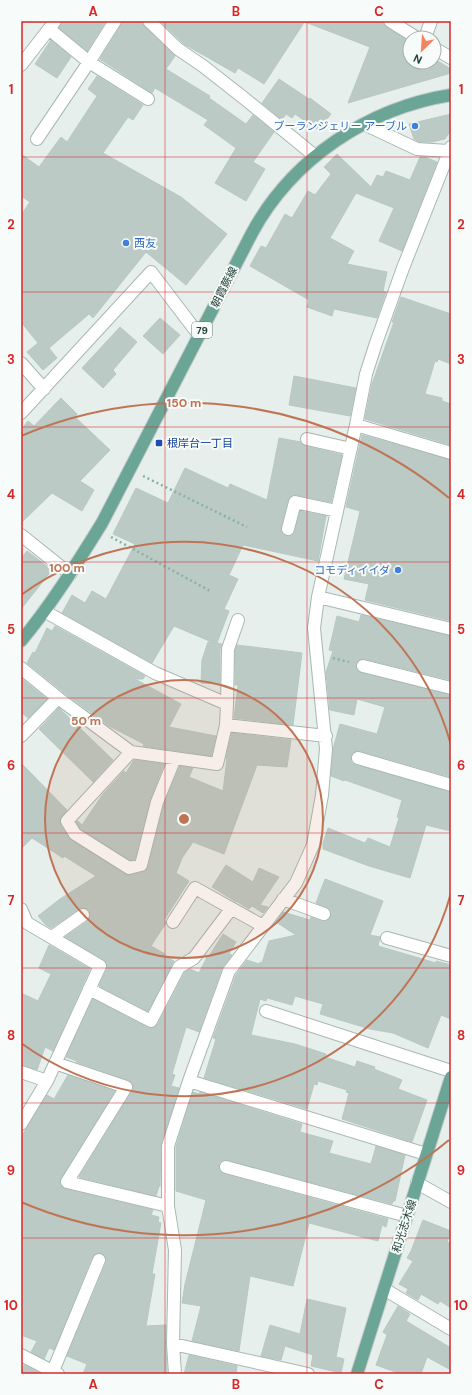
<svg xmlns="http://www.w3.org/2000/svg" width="472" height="1395" viewBox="0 0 472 1395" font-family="'DM Sans','Noto Sans JP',sans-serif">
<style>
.building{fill:#bbcac4;stroke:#b8c9c2}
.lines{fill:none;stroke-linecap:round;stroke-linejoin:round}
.minor-casing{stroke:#a8b8b2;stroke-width:14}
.major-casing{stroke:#c2cac8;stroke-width:14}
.path{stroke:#86b3a5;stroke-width:2.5;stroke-dasharray:2 3;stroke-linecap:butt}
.minor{stroke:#fff;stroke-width:12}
.major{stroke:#6aa596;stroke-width:12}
.grid{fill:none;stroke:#d62828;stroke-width:1;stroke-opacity:0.55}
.ring{fill:none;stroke:#c07456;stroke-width:2}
.shop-dot{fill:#3f7fe0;stroke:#f7fbf9;stroke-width:1.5}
.transit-dot{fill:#1a4fb4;stroke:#f7fbf9;stroke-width:1.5}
.labels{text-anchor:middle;stroke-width:4;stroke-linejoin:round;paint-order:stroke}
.shield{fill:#f7fbf9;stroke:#637a73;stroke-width:1}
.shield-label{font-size:10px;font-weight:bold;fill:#24423a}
.shop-label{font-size:11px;fill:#366cbe;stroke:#f7fbf9;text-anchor:end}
.street-label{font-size:11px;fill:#24423a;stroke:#f7fbf9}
.transit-label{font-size:11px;fill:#164399;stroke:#f7fbf9;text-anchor:start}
.centre{fill:#c07456;stroke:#f7fbf9;stroke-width:2}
.ring-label{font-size:12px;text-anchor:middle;font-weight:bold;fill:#c07456;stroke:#f7fbf9;stroke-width:4;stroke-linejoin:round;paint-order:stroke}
.neatline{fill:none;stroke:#d62828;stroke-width:1.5}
.grid-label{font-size:13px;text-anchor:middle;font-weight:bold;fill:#d62828}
</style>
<rect width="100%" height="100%" fill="#e6efeb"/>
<path class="building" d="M62 21H106L87 51 59 28Z
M122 21H142L144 26 175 56 166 69 210 96 209 98 246 124 253 115 274 132 253 162 265 169 246 201 215 183 236 148 204 125 208 120 155 88 152 93 100 59 121 25Z
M160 21H305L264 84 238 68 235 73 184 44Z
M306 21H383L386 27 410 42V62H434V59L451 69V73L348 103 370 47 305 22Z
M51 40 71 57 57 78 35 64Z
M97 76 143 105 133 120 128 117 103 153 181 197 227 234 186 285 146 252 93 318 89 314 49 348 57 358 43 370 27 352 38 343 21 322V215L30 202 21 196V154L39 167 61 137 67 142 97 96 88 89Z
M279 79 309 99 310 98 331 114 318 130 295 114 292 118 286 114 282 120 262 103Z
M451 114V130L445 139 432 142H419L414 139 409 124Z
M337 154 371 187 377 175 383 177 386 171 410 180 420 157H425L437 162 402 251 379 241 394 208 356 193 330 238 354 251 347 264 387 272 383 291 386 292 377 318 334 309 332 316 307 307 309 300 250 266 261 246 266 248 285 214 292 218 308 191 315 195 331 174 324 167Z
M401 297 451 314V364L438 359 437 362 435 361 425 394 442 398V401L451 404V445L365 419 372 384 394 322H392Z
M160 318 180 335 163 354 143 336Z
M120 327 137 342 113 370 116 374 103 388 82 368Z
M294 376 356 388 350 416 289 405Z
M61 398 77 414 75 417 110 450 80 481 94 490 82 511 52 493 21 523V430L28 421 34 426Z
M362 435 451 460V621L365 600 369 584 344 579 360 511 346 507Z
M279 438 301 442 305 446 342 455 331 502 297 495H292L288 500 281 527V531L283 535 287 536 293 534 295 531 300 511 326 516 318 561 243 545 229 575 238 579 224 609 229 611 217 643 222 644 220 649V684L201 683 202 660 208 642 214 643 174 626 152 663 62 613 72 595 85 603 92 591 106 599 135 544 113 534 136 488 168 503 185 468 228 488 230 484 267 500Z
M27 551 52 570 21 609V558Z
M361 615 451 636V680L365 659 358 661 356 665 358 671 361 673 451 695V777L360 751 353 752 351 756 352 763 356 765 451 792V831L426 825 410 878 369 866 323 849V843L328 828 365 843 368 838 390 847 399 818 397 817 402 800 345 780 344 781 331 776 333 749 340 724 377 734 385 707 357 699 354 715 330 710 326 672 333 651 329 650 337 616 359 622Z
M55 626 145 676 143 679H135L181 704 169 727 216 736 211 756 143 746 144 744 109 726 63 692 27 663 33 652 35 653 47 628 52 631Z
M237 645 302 653 293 725 234 718 238 685H235V650Z
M21 678 47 699 28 718 21 712Z
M59 708 113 760 93 782 39 729Z
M232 733 291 740 287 767 257 765 224 854 193 842 182 858 176 873 189 881 164 920 166 923 151 946 165 954 164 956 174 961 148 1011 99 986 107 969 106 962 65 937 88 921 90 915 89 910 83 908 79 909 51 928 46 925 38 916 60 899 96 876 64 856 63 858 32 838 21 849V763L67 810 62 816 60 821 61 825 69 838 125 874 131 875 143 872 148 867 164 804 180 766 193 768 189 777 223 791 227 759 226 758Z
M134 760 164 764 150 800 135 859 130 860 80 829 76 822 78 821 82 825 103 794 124 771 126 773Z
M226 865 253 882 259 868 279 877 260 905 268 907 263 913 252 906 249 909 236 901V902L233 900 212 887Z
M325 879 383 901 370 935 380 937 378 946 436 963V961L451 965V1019L441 1015 428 1048 393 1033 370 1029 320 1014 323 1004 295 996 292 1005 267 998 266 1001 260 999 251 1035 295 1044 326 1054 325 1057 355 1067 357 1061 375 1067 374 1069 402 1080 398 1089 427 1100 412 1142 342 1119 349 1093 346 1092 347 1090 318 1081 317 1085 314 1084 307 1109 204 1078 216 1039 213 1038 236 975 247 960 259 964 260 962 262 963 269 941 296 935 276 922 283 912 310 920 311 917 322 921H326L329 919 331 916 330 910 316 903Z
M223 934 236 942 229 954 232 955 222 968 199 1032 186 1027 172 1074 175 1075 171 1086 179 1088 161 1144 160 1187 159 1186 156 1196 79 1177 132 1091 133 1087 132 1083 128 1080 76 1062 77 1061 66 1057 93 999 148 1028 155 1027 158 1024 185 972 190 969 199 973 207 957 208 958Z
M49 945 90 969 53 1051 45 1047 37 1070 21 1065V993L38 1001 51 974 39 968Z
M68 1075 115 1091 61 1178 60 1185 65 1189 153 1210 151 1215 159 1217 158 1222 161 1223 152 1274H155L146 1326 166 1325V1344L167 1374H83L87 1364 67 1356 106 1263 105 1256 101 1253 95 1254 92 1257 54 1350 49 1348 44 1359 31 1352 37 1341 21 1335V1137L47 1095 54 1099Z
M193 1092 199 1094 200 1092 302 1124 300 1132 333 1141 329 1153 371 1164 376 1146 405 1155 395 1201H393L392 1204 228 1160H224L220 1162 219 1165V1169L224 1174 388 1219 386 1227 382 1225 378 1241 309 1223 293 1286 250 1276 239 1351 192 1341 201 1306 182 1303 185 1284 206 1200 176 1191V1147Z
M423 1220 451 1231 447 1242 451 1244V1308L440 1301 438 1304 421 1294 418 1300 406 1293 408 1289 399 1284 413 1261 407 1258 411 1251Z
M307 1299 346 1308 336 1357 344 1359 341 1373 311 1366 313 1355 285 1346 281 1360 261 1356 270 1325 300 1334Z
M398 1306 410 1314 406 1321 451 1348V1370L427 1357 421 1374H401L376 1365 387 1335 383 1332Z
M189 1355 237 1366 236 1373 184 1374Z
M24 1365 38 1372 37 1374H21V1371Z"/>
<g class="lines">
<defs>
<path id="minor" d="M55 21 49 29 89 62 148 99
M149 21 178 49 203 66 245 99 315 156
M390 21 417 38
M425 38 431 21
M434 48 451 58
M21 65 49 29
M364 124 417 149 448 151
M37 139 89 62 115 21
M21 363 44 389
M21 413 151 272 199 335
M356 425 451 453
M307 439 351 449
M288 529 295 502 337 511
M21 535 61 567 71 573
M318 597 451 629
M44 611 155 673 227 704 226 725
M363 666 451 688
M21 668 58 698 131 752 217 764 226 725 326 736
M227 704 228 649 238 620
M21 736 58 698
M131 752 67 821 75 834 129 868 141 865 157 802 175 758
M358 758 451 785
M283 899 324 914
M21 909 27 923 100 966 47 1081 21 1124
M173 922 195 888 263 926
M52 937 83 915
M387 938 451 956
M89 989 151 1021 179 967 194 958 231 909
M266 1011 451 1071
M55 1063 126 1087 67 1182 168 1206
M21 1072 47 1081
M189 1081 426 1154
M226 1167 407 1216
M417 1183 451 1202
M384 1289 451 1329
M173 1344 308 1374
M21 1355 58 1374
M53 1371 99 1260
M175 1374 173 1344 175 1250 168 1206V1146L189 1081 229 971 296 883 313 845 322 795 326 749 314 628 318 597 356 425 366 374 376 343 403 268 451 147"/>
<path id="major" d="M21 641C52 604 77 563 102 523L252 233C292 159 368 108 451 95
M357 1374 451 1077"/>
</defs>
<use href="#minor" class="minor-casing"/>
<use href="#major" class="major-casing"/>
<path class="path" d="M143 476 247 527
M111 537 212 592
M333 658 349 662"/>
<use href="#minor" class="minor"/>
<use href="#major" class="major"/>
</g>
<path class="grid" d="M165 21V1374M307 21V1374M21 157H451M21 292H451M21 427H451M21 562H451M21 698H451M21 833H451M21 968H451M21 1103H451M21 1238H451"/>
<circle cx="184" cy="819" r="139" fill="#c07456" fill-opacity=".12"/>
<g class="ring">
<circle cx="184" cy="819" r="139"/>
<path d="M451 893A277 277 0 0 1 21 1043M21 595A277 277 0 0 1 451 745"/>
<path d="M449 1140A416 416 0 0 1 21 1202M21 436A416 416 0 0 1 449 498"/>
</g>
<g class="shop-dot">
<circle cx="415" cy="126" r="4"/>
<circle cx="126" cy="243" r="4"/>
<circle cx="398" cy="570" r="4"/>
</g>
<rect class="transit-dot" x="155" y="439" width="8" height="8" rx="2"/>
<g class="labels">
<rect class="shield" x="192" y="322" width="20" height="16" rx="3"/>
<g class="shield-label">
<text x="202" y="334">79</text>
</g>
<g class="shop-label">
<text x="407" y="130">ブーランジェリー アーブル</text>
<text x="134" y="247" text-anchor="start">西友</text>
<text x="390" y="574">コモディイイダ</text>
</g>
<g class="street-label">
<text transform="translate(224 287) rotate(-63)" y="4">朝霞蕨線</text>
<text transform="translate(404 1226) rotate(-72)" y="4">和光志木線</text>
</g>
<g class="transit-label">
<text x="167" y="447">根岸台一丁目</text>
</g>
</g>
<circle cx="184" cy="819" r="6" class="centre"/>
<g class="ring-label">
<text x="184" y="407">150 m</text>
<text x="67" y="572">100 m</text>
<text x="86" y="725">50 m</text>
</g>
<rect width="472" height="1395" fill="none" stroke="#f7fbf9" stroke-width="44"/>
<g transform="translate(422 50) rotate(205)"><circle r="19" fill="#f7fbf9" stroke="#a3b1ad"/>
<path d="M0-3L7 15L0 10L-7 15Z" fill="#f4845f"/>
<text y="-6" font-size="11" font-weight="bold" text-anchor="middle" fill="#24423a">N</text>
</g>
<rect x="22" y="22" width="428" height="1351" class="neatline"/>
<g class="grid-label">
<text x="93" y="16">A</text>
<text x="236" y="16">B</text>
<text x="379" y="16">C</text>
<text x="11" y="94">1</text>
<text x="461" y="94">1</text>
<text x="11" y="229">2</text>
<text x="461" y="229">2</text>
<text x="11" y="364">3</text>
<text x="461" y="364">3</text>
<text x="11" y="499">4</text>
<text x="461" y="499">4</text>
<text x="11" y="634">5</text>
<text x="461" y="634">5</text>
<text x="11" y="770">6</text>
<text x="461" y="770">6</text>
<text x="11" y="905">7</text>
<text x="461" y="905">7</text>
<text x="11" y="1040">8</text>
<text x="461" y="1040">8</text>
<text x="11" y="1175">9</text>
<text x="461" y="1175">9</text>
<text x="11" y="1310">10</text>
<text x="461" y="1310">10</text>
<text x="93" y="1389">A</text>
<text x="236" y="1389">B</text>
<text x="379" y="1389">C</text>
</g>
</svg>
